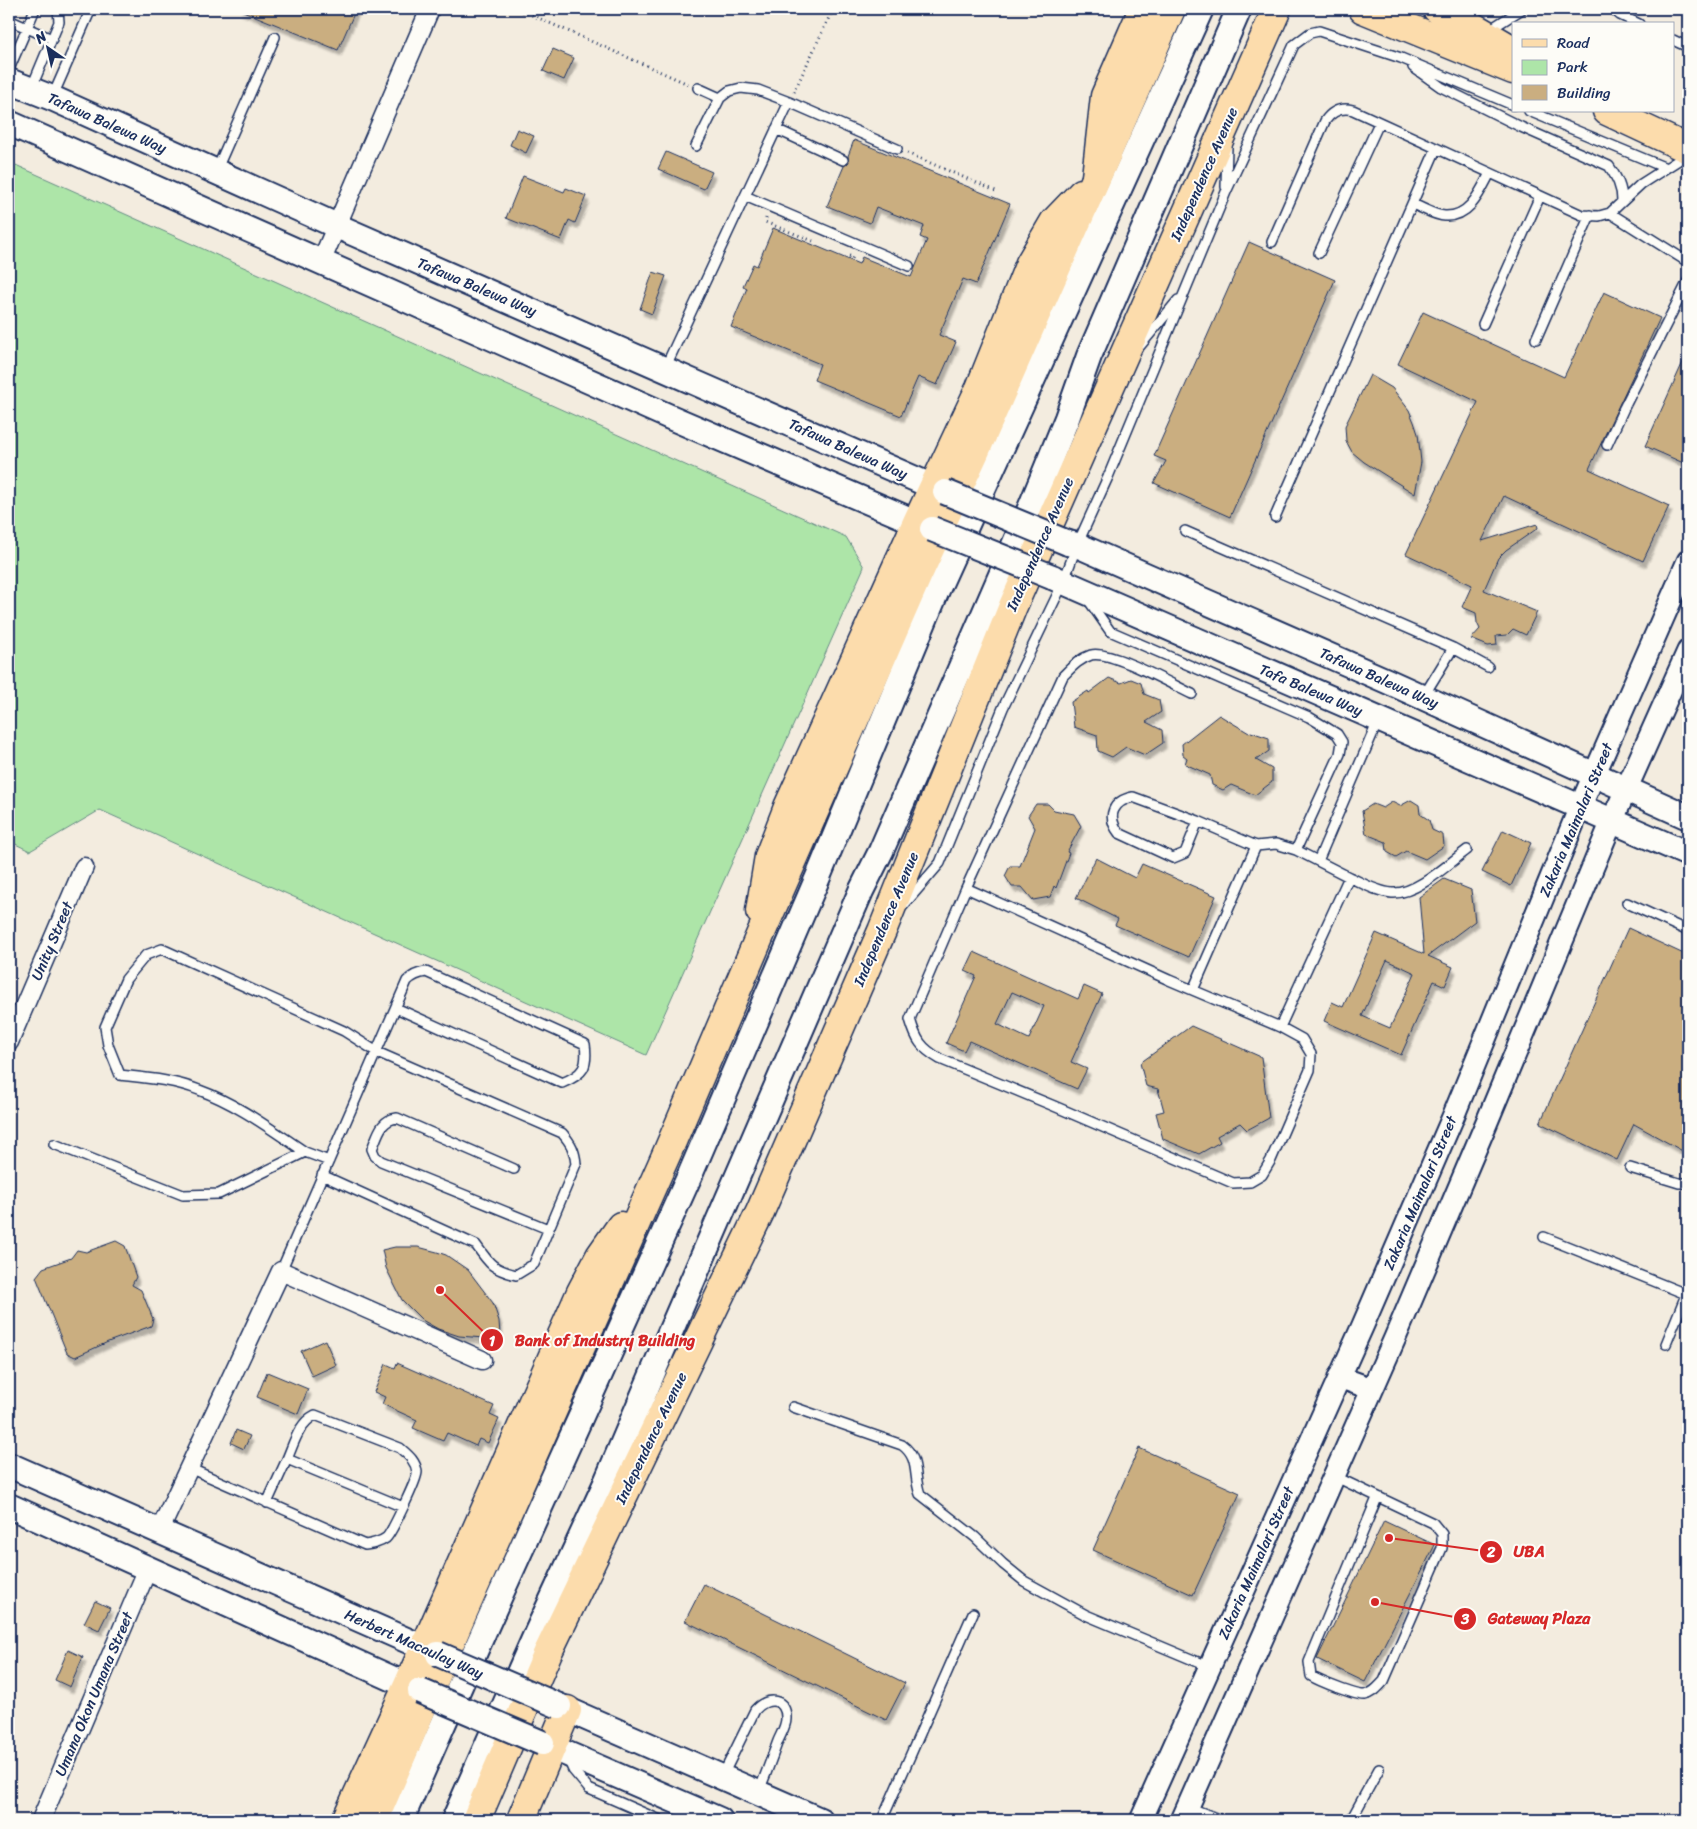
<svg xmlns="http://www.w3.org/2000/svg" width="1697" height="1829" viewBox="0 0 1697 1829" font-family="Sriracha,sans-serif">
<style>
.green{fill:#ade5a8;stroke:#648a83}
.building{fill:#caae80;stroke:#1b2f5e;fill-rule:evenodd;filter:url(#shadow)}
.lines{fill:none;stroke-linecap:round;stroke-linejoin:round}
.service-casing{stroke:#1b2f5e;stroke-width:12}
.minor-casing{stroke:#1b2f5e;stroke-width:21}
.tertiary-casing{stroke:#1b2f5e;stroke-width:25}
.secondary-casing{stroke:#1b2f5e;stroke-width:28}
.primary-casing{stroke:#1b2f5e;stroke-width:31}
.trunk-casing{stroke:#1b2f5e;stroke-width:31}
.path{stroke:#1b2f5e;stroke-width:3;stroke-dasharray:1 4;stroke-linecap:butt}
.service{stroke:#fdfcf7;stroke-width:9}
.minor{stroke:#fdfcf7;stroke-width:18}
.tertiary{stroke:#fdfcf7;stroke-width:21}
.secondary{stroke:#fdfcf7;stroke-width:24}
.primary{stroke:#fcdcac;stroke-width:28}
.trunk{stroke:#fcdcac;stroke-width:28}
.secondary-bridge-casing{stroke:#1b2f5e;stroke-width:28;stroke-linecap:butt}
.secondary-bridge{stroke:#fdfcf7;stroke-width:24}
.labels{text-anchor:middle;stroke-width:4;stroke-linejoin:round;paint-order:stroke}
.street-label{font-size:15px;fill:#1b2f5e;stroke:#fdfcf7}
.leader{fill:none;stroke:#d62828;stroke-width:2}
.callout-dot{fill:#d62828;stroke:#fdfcf7;stroke-width:2}
.mark-label{font-size:15px;text-anchor:middle;font-weight:bold;fill:#fff}
.callout-label{font-size:16px;text-anchor:middle;font-weight:bold;fill:#d62828;stroke:#fdfcf7;stroke-width:4;stroke-linejoin:round;paint-order:stroke}
</style>
<defs>
<filter id="shadow"><feDropShadow dx="3" dy="5.5" stdDeviation="1" flood-color="#0004"/></filter>
</defs>
<rect width="100%" height="100%" fill="#f3ecdf"/>
<filter id="ink" filterUnits="userSpaceOnUse"><feTurbulence type="fractalNoise" baseFrequency=".02" numOctaves="2"/><feDisplacementMap in="SourceGraphic" scale="10" xChannelSelector="R" yChannelSelector="G"/><feConvolveMatrix kernelMatrix="1 2 1 2 8 2 1 2 1" color-interpolation-filters="sRGB"/></filter>
<g filter="url(#ink)">
<path class="green" d="M9 162 846 537 864 567 646 1055 100 810 30 851 9 841Z"/>
<path class="building" d="M238 9H356L338 50Z
M553 49 574 58 564 80 543 71Z
M517 129 534 136 526 153 510 145Z
M854 140 1010 204 976 284 963 279 939 335 956 342 937 385 918 377 901 416 814 380 820 364 731 327 747 288 743 286 753 264 757 266 773 228 859 264 862 257 911 277 927 240 920 237 924 226 876 207 870 223 827 206 844 166 849 162 848 156Z
M666 152 712 172 704 189 658 169Z
M523 176 564 192 566 188 586 196 575 223 569 220 561 240 506 218Z
M1249 242 1335 280 1230 517 1154 483 1166 461 1154 456Z
M653 272 666 276 652 314 640 309Z
M1604 292 1660 318 1589 469 1669 506 1643 561 1504 496 1482 541 1537 524 1538 528 1506 550 1498 558 1484 590 1537 612 1526 635 1513 629 1507 635 1496 636 1497 645 1488 646 1471 639 1480 629 1477 623 1476 613 1462 607 1472 585 1406 554 1478 402 1398 364 1423 312 1564 377Z
M1688 351V465L1645 446Z
M1370 375 1392 388 1409 410 1414 422 1418 434 1421 462 1415 494 1364 462 1352 452 1346 441 1345 426Z
M1109 678 1121 683 1131 679 1141 683 1144 694 1159 700 1161 712 1146 722 1162 730 1163 743 1145 755 1126 747 1112 757 1098 751 1097 735 1074 727 1071 702 1088 691 1089 693Z
M1219 715 1249 733 1251 732 1269 738V751L1256 760 1272 769V782L1255 795 1231 785 1223 790 1212 785 1210 775 1185 764 1187 758 1183 755 1182 744Z
M1411 800 1419 805 1420 814 1429 820 1432 830 1443 835 1444 846 1425 859 1406 851 1396 857 1387 852 1386 842 1366 834 1362 811 1373 804 1383 808 1392 802 1400 806Z
M1036 804H1048L1054 810 1074 814 1081 826 1067 852 1069 853 1056 888 1054 886 1050 897 1033 900 1022 887H1012L1005 876 1010 866H1020L1035 828 1028 816Z
M1503 830 1531 843 1511 886 1482 872Z
M1096 858 1135 878 1142 864 1216 896 1189 957 1115 925 1118 919 1076 898Z
M1444 879 1471 890 1475 921 1428 956 1453 967 1445 986 1434 981 1401 1055 1324 1021 1332 1002 1343 1007 1376 933 1424 954 1419 897ZM1387 960 1415 973 1390 1028 1362 1016Z
M1628 928 1688 956V1154L1634 1124 1617 1160 1540 1123Z
M974 952 1078 999 1084 986 1102 994 1071 1062 1087 1069 1077 1089 969 1041 964 1051 946 1043 976 976 965 971ZM1012 992 1044 1006 1029 1039 997 1024Z
M1191 1026 1261 1057 1269 1118 1247 1130 1240 1123 1217 1136 1220 1142 1199 1154 1163 1139 1156 1113 1164 1111 1158 1089 1146 1086 1140 1063Z
M116 1241 125 1246 136 1277 132 1285 141 1290 153 1319 151 1326 108 1342 75 1357 67 1353 36 1277 43 1268 71 1258 77 1250 86 1252Z
M395 1247H418L437 1252 446 1255 468 1270 493 1303 499 1321 500 1335 484 1338 459 1336 438 1329 422 1320 402 1300 386 1268 382 1250Z
M325 1340 336 1365 312 1376 301 1351Z
M397 1363 494 1406 490 1415 499 1419 488 1443 479 1439 476 1446 447 1433 443 1441 413 1428 417 1420 382 1404 385 1397 374 1392 386 1364 395 1368Z
M267 1372 308 1389 298 1414 257 1397Z
M236 1430 250 1436 244 1449 231 1443Z
M1139 1448 1240 1493 1193 1595 1093 1550Z
M1384 1521 1435 1545 1365 1682 1317 1659Z
M704 1584 905 1683 886 1720 685 1621Z
M95 1601 110 1608 99 1630 84 1623Z
M68 1650 83 1657 70 1687 55 1680Z"/>
<g class="lines">
<defs>
<path id="service" d="M1613 9 1620 15 1639 24
M9 20 27 28 35 9
M1489 30 1522 9
M1673 40 1688 47
M1413 67 1441 87 1521 127 1609 166C1617 178 1622 187 1622 201
M9 69 27 28 52 39
M698 88 720 98
M31 89 59 22 58 9
M52 98 91 9
M1529 111 1666 168
M776 129 843 160
M696 146 720 98 729 91 741 88 758 90 789 102 897 149
M216 171 275 37
M1226 187 1227 145
M745 196 789 102
M1412 204C1421 207 1435 216 1445 216 1470 217 1480 192 1490 173
M1610 213 1688 262
M1272 242 1325 121C1332 111 1341 107 1353 110L1582 215 1599 216 1610 213 1641 184 1688 154
M1319 253 1379 123
M1483 324 1540 196
M1536 339 1590 215
M1140 346 1178 300
M665 368 745 196 909 266
M1607 445 1624 408 1688 281
M1275 517 1436 149
M1185 531 1453 648 1488 667
M1087 598 1110 631 1309 717 1337 734 1342 742 1340 754 1296 850
M1423 697 1453 648
M1198 821 1185 853 1173 858 1119 833C1106 816 1113 801 1133 797L1198 821 1256 846 1276 844 1296 850 1349 877 1280 1027
M1318 861 1378 721
M1349 877C1362 883 1377 892 1392 893 1416 895 1448 864 1467 850
M966 888 1169 980 1280 1027 1302 1039 1311 1054 1310 1070 1271 1160 1262 1175 1250 1182 1233 1183 1054 1106 940 1059C921 1048 916 1040 910 1019Z
M966 888 1063 676C1072 667 1079 659 1091 655 1111 650 1171 684 1192 694
M1627 903 1688 931
M903 906 940 863 1003 708 1063 583 1077 545 1108 477 1226 192 1294 45 1310 33 1319 31 1401 58 1513 105
M1193 990 1256 846
M54 1144 183 1195 219 1194 305 1152 329 1161
M305 1152C272 1130 238 1104 199 1090 174 1080 147 1078 120 1075L108 1045 105 1027 126 979 146 955 162 949 344 1031 377 1052 562 1133C571 1143 575 1151 576 1164L534 1264 516 1275C493 1269 490 1265 476 1245L322 1175
M1630 1168 1679 1183H1688
M514 1169 397 1118C380 1120 378 1135 372 1149L375 1156 381 1161 548 1229
M1544 1237 1686 1294
M281 1271 407 981C413 975 418 973 426 972L585 1044C588 1067 584 1074 562 1083L396 1008
M1666 1344 1688 1290
M793 1407 902 1445C920 1458 913 1476 920 1494L975 1537 1003 1564 1024 1581 1086 1615 1210 1667
M189 1468 365 1545C373 1544 379 1543 386 1538 391 1534 418 1478 417 1472 416 1461 408 1455 400 1448L315 1415C299 1423 294 1443 287 1459L403 1507
M1334 1476 1433 1523 1442 1534V1548L1384 1681C1378 1687 1374 1693 1365 1695 1356 1696 1319 1681 1311 1676L1309 1662 1377 1498
M267 1503 287 1459
M568 1759 573 1770 589 1789 660 1820
M723 1775 755 1710C767 1696 787 1698 786 1719 786 1726 781 1734 778 1741 772 1757 766 1774 759 1791
M1188 1807 1221 1820
M882 1820 973 1613
M1351 1820 1379 1769"/>
<path id="minor" d="M321 262 430 9
M9 1042 84 867
M159 1532 281 1271 482 1360
M41 1820 148 1568"/>
<path id="tertiary" d="M1339 1377 1372 1389
M1141 1820 1363 1325 1453 1117 1580 807 1688 561
M1182 1820 1395 1338 1486 1124 1612 821 1688 651"/>
<path id="secondary" d="M9 81 52 98 346 230 945 492
M9 123 670 417 932 529
M1068 543 1077 545 1387 681 1688 817
M1052 577 1688 854
M9 1465 438 1654
M9 1506 420 1691
M559 1706 820 1820
M542 1743 720 1820
M401 1820 485 1629 690 1175 818 877 938 588 1201 9
M454 1820 537 1632 605 1485 665 1344 861 891 881 851 1031 506 1067 418 1089 356 1239 9"/>
<path id="primary" d="M760 911 769 856 788 807 917 522 980 388 1030 263 1054 222 1082 193
M346 1820 408 1685 581 1292 600 1256 621 1226
M374 1820 461 1617 667 1153 758 940 917 577 975 452 1171 9
M476 1820 548 1652 760 1212 882 931 1013 606 1277 9
M521 1820 567 1710"/>
<path id="trunk" d="M1363 9 1513 70
M1437 9 1472 26 1513 50
M1607 111 1688 149
M1096 177 1105 96 1143 9"/>
</defs>
<use href="#service" class="service-casing"/>
<use href="#minor" class="minor-casing"/>
<use href="#tertiary" class="tertiary-casing"/>
<use href="#secondary" class="secondary-casing"/>
<use href="#primary" class="primary-casing"/>
<use href="#trunk" class="trunk-casing"/>
<path class="path" d="M518 9 688 84
M794 92 833 9
M907 153 998 192
M766 218 765 222 813 241
M849 256 853 257 851 261"/>
<use href="#service" class="service"/>
<use href="#minor" class="minor"/>
<use href="#tertiary" class="tertiary"/>
<use href="#secondary" class="secondary"/>
<use href="#primary" class="primary"/>
<use href="#trunk" class="trunk"/>
<defs>
<path id="secondary-bridge" d="M945 492 1068 543
M932 529 1052 577
M438 1654 559 1706
M420 1691 542 1743"/>
</defs>
<use href="#secondary-bridge" class="secondary-bridge-casing"/>
<use href="#secondary-bridge" class="secondary-bridge"/>
</g>
</g>
<g class="labels">
<g class="street-label">
<text transform="translate(107 123) rotate(24)" y="5">Tafawa Balewa Way</text>
<text transform="translate(1204 174) rotate(-66)" y="5">Independence Avenue</text>
<text transform="translate(477 287) rotate(23)" y="5">Tafawa Balewa Way</text>
<text transform="translate(848 449) rotate(24)" y="5">Tafawa Balewa Way</text>
<text transform="translate(1040 544) rotate(-66)" y="5">Independence Avenue</text>
<text transform="translate(1379 678) rotate(24)" y="5">Tafawa Balewa Way</text>
<text transform="translate(1311 690) rotate(23)" y="5">Tafa Balewa Way</text>
<text transform="translate(1576 820) rotate(-67)" y="5">Zakaria Maimalari Street</text>
<text transform="translate(886 919) rotate(-67)" y="5">Independence Avenue</text>
<text transform="translate(52 941) rotate(-67)" y="5">Unity Street</text>
<text transform="translate(1420 1193) rotate(-67)" y="5">Zakaria Maimalari Street</text>
<text transform="translate(651 1438) rotate(-64)" y="5">Independence Avenue</text>
<text transform="translate(1256 1563) rotate(-66)" y="5">Zakaria Maimalari Street</text>
<text transform="translate(414 1644) rotate(24)" y="5">Herbert Macaulay Way</text>
<text transform="translate(94 1694) rotate(-67)" y="5">Umana Okon Umana Street</text>
</g>
</g>
<path class="leader" d="M440 1290L492 1340M1389 1538L1491 1552M1375 1602L1465 1619"/>
<g class="callout-dot">
<circle cx="440" cy="1290" r="5"/>
<circle cx="1389" cy="1538" r="5"/>
<circle cx="1375" cy="1602" r="5"/>
<circle cx="492" cy="1340" r="12"/>
<circle cx="1491" cy="1552" r="12"/>
<circle cx="1465" cy="1619" r="12"/>
</g>
<g class="mark-label">
<text x="492" y="1346">1</text>
<text x="1491" y="1557">2</text>
<text x="1465" y="1624">3</text>
</g>
<g class="callout-label">
<text x="605" y="1346">Bank of Industry Building</text>
<text x="1529" y="1557">UBA</text>
<text x="1539" y="1624">Gateway Plaza</text>
</g>
<rect width="1697" height="1829" fill="none" stroke="#fdfcf7" stroke-width="30"/>
<rect x="15" y="15" width="1667" height="1799" fill="none" stroke="#1b2f5e" stroke-width="2" filter="url(#ink)"/>
<rect x="1512" y="22" width="162" height="90" fill="#fdfcf7" stroke="#a3aaba"/>
<rect x="1522" y="39" width="25" height="8" fill="#fcdcac" stroke="#a3aaba"/>
<text x="1557" y="48" font-size="15" fill="#1b2f5e">Road</text>
<rect x="1522" y="60" width="25" height="15" fill="#ade5a8" stroke="#a3aaba"/>
<text x="1557" y="72" font-size="15" fill="#1b2f5e">Park</text>
<rect x="1522" y="85" width="25" height="15" fill="#caae80" stroke="#a3aaba"/>
<text x="1557" y="98" font-size="15" fill="#1b2f5e">Building</text>
<g transform="translate(48 48) rotate(326)" stroke="#fdfcf7" stroke-width="4" paint-order="stroke">
<path d="M0-4L9 19L0 12L-9 19Z" fill="#1b2f5e"/>
<text y="-8" font-size="14" font-weight="bold" text-anchor="middle" fill="#1b2f5e">N</text>
</g>
</svg>
